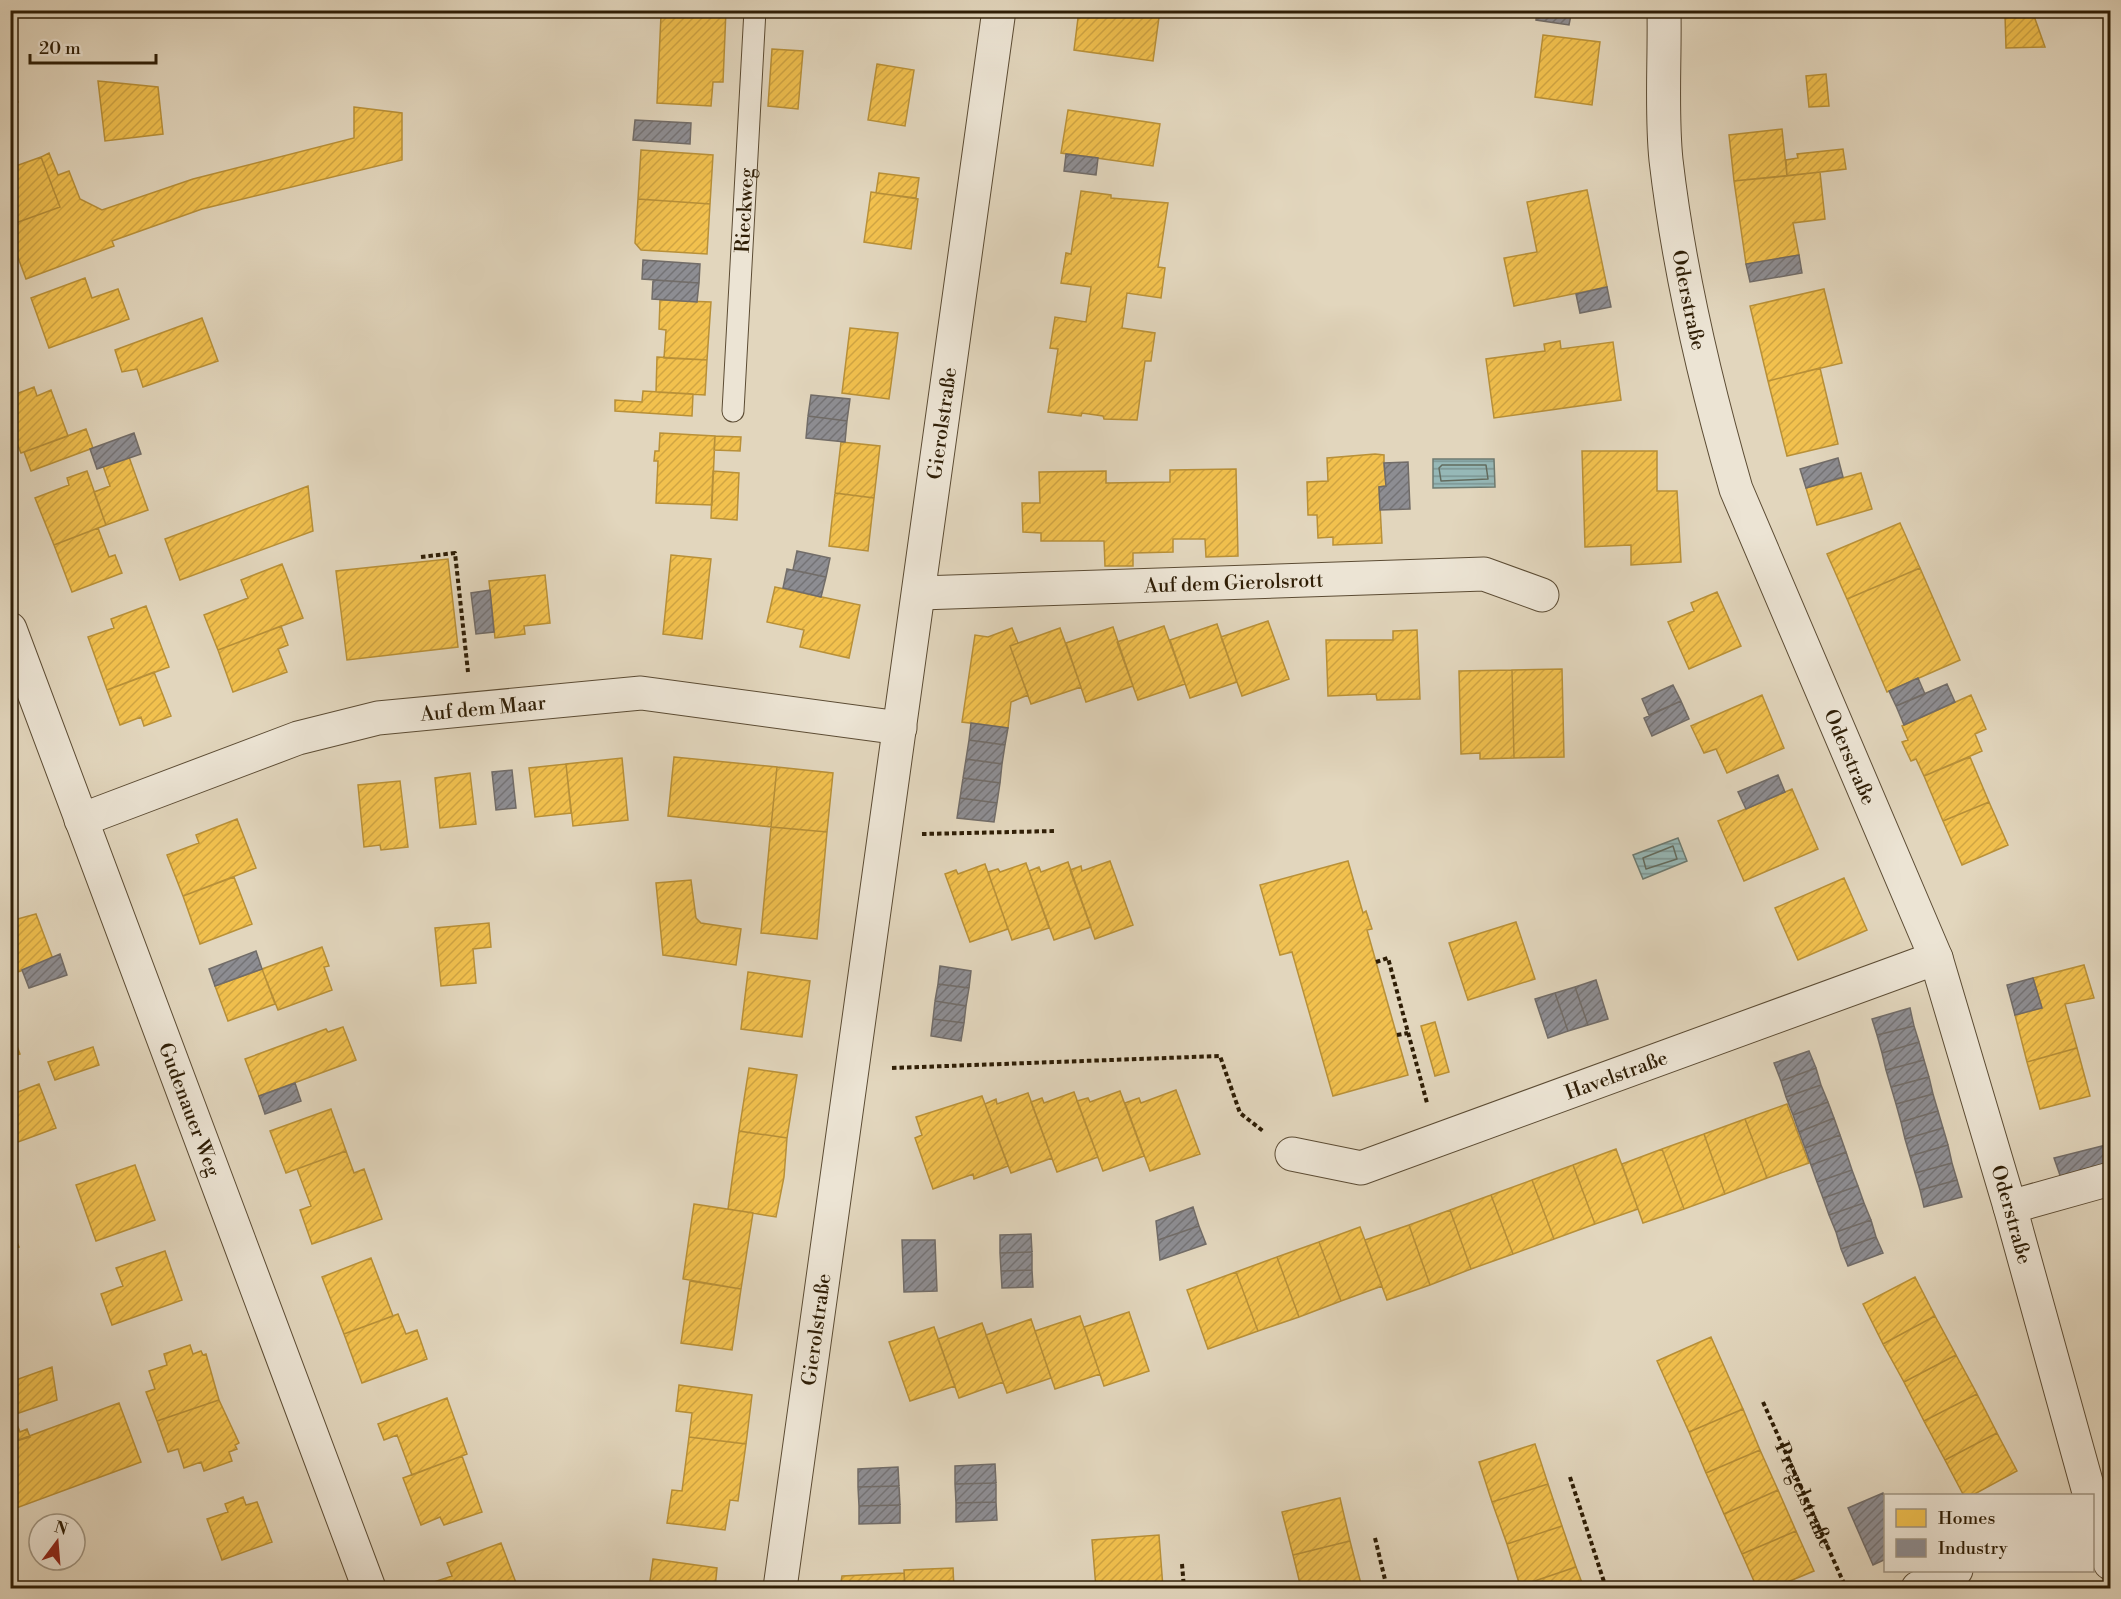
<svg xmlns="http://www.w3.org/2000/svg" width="2121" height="1599" viewBox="0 0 2121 1599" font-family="'Libre Bodoni',serif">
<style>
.water{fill:url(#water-rules);stroke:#6d7a70;stroke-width:1.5}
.homes{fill:url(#homes-hatch);stroke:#b89038;stroke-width:1.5}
.industry{fill:url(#industry-hatch);stroke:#716c68;stroke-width:1.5}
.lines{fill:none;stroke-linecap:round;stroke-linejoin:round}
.shore{stroke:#626b5e;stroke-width:1.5}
.lane-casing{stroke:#5c4c34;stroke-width:23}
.street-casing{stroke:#5c4c34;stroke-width:35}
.path{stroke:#2f1e06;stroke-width:4;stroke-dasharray:4.5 3;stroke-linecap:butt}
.lane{stroke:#ece4d4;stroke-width:21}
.street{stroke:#ece4d4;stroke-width:33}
.labels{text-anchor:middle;stroke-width:6;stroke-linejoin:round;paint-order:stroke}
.street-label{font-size:20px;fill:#2f1e06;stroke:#ece4d4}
</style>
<defs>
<pattern id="water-rules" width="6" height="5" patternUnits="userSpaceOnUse" patternTransform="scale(1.5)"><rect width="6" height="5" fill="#96b8b7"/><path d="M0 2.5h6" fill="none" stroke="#7b9593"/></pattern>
<pattern id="homes-hatch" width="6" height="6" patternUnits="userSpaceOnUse" patternTransform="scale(1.5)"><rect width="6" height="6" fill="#f2c14e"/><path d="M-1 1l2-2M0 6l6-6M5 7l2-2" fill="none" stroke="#d0a543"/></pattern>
<pattern id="industry-hatch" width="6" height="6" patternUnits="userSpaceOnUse" patternTransform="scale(1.5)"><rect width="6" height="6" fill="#8d8d92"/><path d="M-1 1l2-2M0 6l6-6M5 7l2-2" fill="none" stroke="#747375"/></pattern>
</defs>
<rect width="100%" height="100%" fill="#e2d6bd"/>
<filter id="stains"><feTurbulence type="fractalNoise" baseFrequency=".00333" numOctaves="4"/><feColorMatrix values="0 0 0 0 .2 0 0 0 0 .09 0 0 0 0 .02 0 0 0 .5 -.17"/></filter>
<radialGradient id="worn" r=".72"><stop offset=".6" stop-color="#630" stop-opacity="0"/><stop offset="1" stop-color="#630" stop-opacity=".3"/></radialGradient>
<path class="water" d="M1433 459H1494L1495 487 1433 488Z
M1678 838 1687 861 1643 879 1633 855Z"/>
<path class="homes" d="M683 10H726L723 82H713L711 106 657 103 661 15 683 16Z
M1079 10H1160L1153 61 1074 50Z
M1725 10H1811L1725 12Z
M2005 15 2034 16 2045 47 2006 48Z
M1543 35 1600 42 1592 105 1535 97Z
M772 49 803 51 798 109 768 106Z
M877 64 914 70 905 126 868 120Z
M1826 74 1829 106 1809 107 1806 76Z
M98 81 158 87 163 134 105 141Z
M10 82 18 102 10 105Z
M354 107 402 113V160L202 209 112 241 114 246 26 279 10 236V225L60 207 41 157 49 153 58 175 69 171 80 199 102 210 193 179 354 138Z
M1068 110 1160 124 1153 166 1061 153Z
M1782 129 1787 176 1734 181 1729 135Z
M1843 149 1846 169 1787 176 1786 160 1798 158 1797 154Z
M641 150 713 155 710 204 638 199Z
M41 157 60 207 10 225V168Z
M1820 172 1825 219 1793 223 1799 255 1746 264 1734 181Z
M879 173 919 178 916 198 876 193Z
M1587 190 1607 287 1514 306 1504 258 1537 252 1527 202Z
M1081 191 1111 195V198L1168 203 1158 267 1165 268 1161 298 1127 293 1122 328 1155 333 1151 361H1145L1137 420 1104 419 1103 416 1082 413 1081 416 1048 412 1058 349 1050 348 1055 317 1086 322 1091 287 1061 283 1066 253 1071 254Z
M871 192 918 199 911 249 864 242Z
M638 199 710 204 707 254 641 250 635 243Z
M85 278 92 298 118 289 129 319 49 348 31 298Z
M1824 289 1842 363 1768 381 1750 306Z
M660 300 711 302 707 360 664 358 666 330 659 329Z
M202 318 218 361 143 387 137 369 122 372 115 350Z
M850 328 898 333 889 399 842 393Z
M1560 341 1561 349 1613 342 1621 400 1494 418 1486 359 1545 351 1544 344Z
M657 357 707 360 705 395 656 392Z
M1820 368 1838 444 1787 456 1768 381Z
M34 387 37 396 51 390 68 436 21 453 10 426V405L14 404 11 396Z
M643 391 693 394 692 416 615 411V400L642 402Z
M86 429 93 448 31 471 24 452Z
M660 433 715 436 712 505 656 503 658 461H654L655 451H659Z
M715 436 741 437 740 451 714 450Z
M841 442 880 446 874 498 835 493Z
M1582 451H1657V491H1677L1681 562 1631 565V545L1585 547Z
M1375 454 1384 455V463L1386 486 1379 487 1382 543 1333 545V537L1318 538 1317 515H1308L1307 482 1328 481 1327 458Z
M129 457 148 510 106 525 94 492 110 486 103 466Z
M1236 469 1238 556 1206 557 1205 539H1173V552L1133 553V566H1105L1104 541H1041V533L1023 532 1022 503H1040L1039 472 1106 471V483L1170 482V470Z
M87 471 106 525 54 545 35 498 69 485 67 478Z
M713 471 739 473 737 520 711 518Z
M1861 473 1872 509 1817 525 1806 488Z
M308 486 313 531 180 580 165 539Z
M835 493 874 498 868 551 829 546Z
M1900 523 1920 568 1847 599 1827 554Z
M98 528 109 557 115 555 122 573 72 592 54 545Z
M671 555 711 559 702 639 663 634Z
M448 559 458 647 347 660 336 571Z
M282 564 303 618 218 650 204 615 248 598 241 580Z
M1920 568 1960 660 1887 692 1847 599Z
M545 575 550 623 524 626 525 634 495 638 489 581Z
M775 587 860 605 849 658 800 647 804 630 767 622Z
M1717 592 1741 646 1689 669 1668 622 1694 611 1691 603Z
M146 606 169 667 107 690 88 637 114 628 111 619Z
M1268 621 1289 679 1242 696 1221 637Z
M1217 624 1237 682 1190 698 1170 640Z
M281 626 288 645 278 649 287 672 233 692 218 650Z
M1164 626 1185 684 1138 700 1117 642Z
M1113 627 1133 686 1086 702 1066 643Z
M1012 628 1018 643 1010 646 1028 695 1011 702 1008 728 962 722 975 635 988 637Z
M1060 628 1081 687 1031 704 1010 646Z
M1417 630 1420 699 1377 700 1376 694 1328 696 1326 640H1393V631Z
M1562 669 1564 757 1514 758 1512 670Z
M1512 670 1514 758 1480 759V753L1461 754 1459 671Z
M154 672 171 716 144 726 141 717 120 725 107 690Z
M1762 695 1784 748 1727 773 1716 749 1704 753 1691 726Z
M1971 695 1986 729 1975 734 1982 751 1924 776 1916 759 1911 761 1902 742 1908 740 1902 726Z
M674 757 777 767 771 827 668 816Z
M1970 757 1989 802 1943 821 1924 776Z
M622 758 628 820 573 826 566 764Z
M566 764 571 813 535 817 529 768Z
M777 767 833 773 827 832 771 827Z
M470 773 476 824 440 828 435 778Z
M400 781 408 847 381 850 380 845 364 847 358 785Z
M1792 789 1818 849 1744 881 1718 821Z
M1989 802 2008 845 1962 865 1943 821Z
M237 819 256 868 183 896 167 855 199 843 196 835Z
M771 827 827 832 817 939 761 933Z
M1110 861 1133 925 1095 939 1070 870 1081 866 1082 871Z
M1348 861 1363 913 1366 911 1372 929 1367 930 1408 1075 1333 1096 1292 952 1280 955 1260 885Z
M1068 862 1091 927 1054 940 1029 871 1039 867 1041 872Z
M1026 863 1049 928 1012 940 988 872 998 869 1000 872Z
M985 864 1008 929 970 942 945 874 956 870 958 874Z
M234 877 252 924 200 944 183 896Z
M1844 878 1867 930 1798 960 1775 908Z
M691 880 696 918 701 923 741 929 736 965 663 955 656 883Z
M36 914 53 959 10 975V921Z
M1516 922 1535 979 1468 1000 1449 943Z
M489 923 491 947 473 949 476 983 441 986 435 928Z
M322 947 329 966 324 967 332 990 278 1010 262 969Z
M2084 965 2094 998 2065 1004 2077 1048 2027 1062 2015 1015 2042 1008 2033 978Z
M262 969 275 1004 228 1021 215 986Z
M748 972 810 981 802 1037 741 1029Z
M1435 1022 1449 1072 1435 1076 1421 1026Z
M343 1027 356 1060 259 1096 245 1059 326 1029 328 1032Z
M10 1028 20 1054 10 1057Z
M93 1047 99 1065 55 1080 48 1062Z
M2077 1048 2090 1096 2040 1109 2027 1062Z
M749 1068 797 1075 787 1138 739 1131Z
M39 1084 56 1128 10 1145V1095Z
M1176 1090 1200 1154 1150 1171 1125 1103 1139 1098 1141 1103Z
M1120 1091 1144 1156 1103 1171 1077 1101 1088 1098 1090 1102Z
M1074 1092 1098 1157 1057 1172 1031 1102 1042 1098 1044 1103Z
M1028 1093 1052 1158 1011 1173 985 1104 996 1099 997 1104Z
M982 1096 1008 1166 974 1179 973 1174 933 1189 915 1138 922 1135 916 1117Z
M1787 1104 1809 1163 1767 1178 1745 1119Z
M331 1109 346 1151 286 1173 270 1131Z
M1745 1119 1767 1178 1725 1194 1704 1134Z
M739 1131 787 1138 784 1177 776 1217 728 1209Z
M1704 1134 1725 1194 1684 1209 1662 1149Z
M1616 1149 1638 1209 1595 1224 1573 1165Z
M1662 1149 1684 1209 1643 1223 1622 1164Z
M346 1151 354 1173 364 1169 382 1219 312 1244 300 1210 311 1206 297 1169Z
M135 1165 155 1220 96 1241 76 1185Z
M1573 1165 1595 1224 1554 1239 1532 1180Z
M1532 1180 1554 1239 1513 1254 1491 1195Z
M1491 1195 1513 1254 1471 1269 1450 1210Z
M694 1204 753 1213 741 1289 683 1279Z
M1450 1210 1471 1269 1430 1285 1409 1225Z
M10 1225 19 1247 10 1250Z
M1409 1225 1430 1285 1387 1300 1365 1240Z
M1360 1227 1382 1286 1341 1301 1319 1242Z
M1319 1242 1341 1301 1299 1317 1277 1257Z
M165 1251 182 1300 112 1325 101 1294 123 1286 116 1268Z
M1277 1257 1299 1317 1258 1331 1236 1272Z
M371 1258 393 1316 344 1334 322 1277Z
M1236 1272 1258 1331 1208 1349 1187 1290Z
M1915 1277 1935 1316 1883 1344 1863 1304Z
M690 1281 741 1289 732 1350 681 1343Z
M1129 1312 1149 1371 1104 1386 1084 1327Z
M398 1314 406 1334 417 1330 427 1359 362 1383 344 1334Z
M1080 1316 1100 1374 1055 1389 1035 1331Z
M1935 1316 1956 1355 1904 1382 1883 1344Z
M1031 1319 1051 1378 1007 1393 986 1335Z
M982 1323 1003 1382 959 1398 938 1339Z
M934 1327 955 1386 910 1401 889 1342Z
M1711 1337 1743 1409 1689 1432 1657 1361Z
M190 1345 193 1354 201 1351 203 1355 206 1354 219 1400 157 1421 146 1392 155 1389 149 1371 167 1365 164 1354Z
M1956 1355 1977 1394 1924 1421 1904 1382Z
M52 1367 57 1400 13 1415 20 1432 27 1429 30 1437 10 1443V1382Z
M679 1385 752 1395 746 1444 689 1437 692 1413 676 1411Z
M1977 1394 1997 1433 1945 1460 1924 1421Z
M447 1398 467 1454 412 1475 397 1435 384 1440 378 1424Z
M219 1400 239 1443 235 1445 237 1449 229 1452 232 1461 204 1471 201 1462 184 1468 178 1449 168 1452 157 1421Z
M119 1403 141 1462 11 1510 10 1443Z
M1743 1409 1760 1450 1706 1473 1689 1432Z
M1997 1433 2017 1471 1971 1496H1964L1945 1460Z
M689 1437 746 1444 738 1501 730 1500 725 1530 667 1523 672 1490 682 1491Z
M1535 1444 1548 1484 1492 1502 1479 1462Z
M1760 1450 1778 1490 1724 1514 1706 1473Z
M462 1456 482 1512 444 1525 440 1517 421 1525 403 1478Z
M1548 1484 1562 1526 1507 1544 1492 1502Z
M1778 1490 1796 1531 1742 1554 1724 1514Z
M243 1497 246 1505 257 1502 272 1542 222 1560 207 1519 228 1512 225 1504Z
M1340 1498 1350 1541 1293 1555 1282 1512Z
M1562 1526 1576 1567 1520 1586 1507 1544Z
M1796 1531 1814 1571 1773 1588H1757L1742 1554Z
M1159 1535 1163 1588H1096L1092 1540Z
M1350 1541 1361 1584 1341 1588H1301L1293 1555Z
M501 1543 518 1588H436L434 1582 452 1576 447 1563Z
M653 1559 717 1568 715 1588H649Z
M1576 1567 1584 1588H1521L1520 1586Z
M953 1568 954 1588H905L904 1570Z
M904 1573 905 1588H840L842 1576Z
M1361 1584 1362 1588H1341Z"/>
<path class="industry" d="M1537 10H1572L1569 25 1536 20Z
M635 120 691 123 690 144 633 140Z
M1066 154 1098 158 1096 175 1064 171Z
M1799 255 1802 273 1750 282 1746 264Z
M643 260 700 264 699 283 642 279Z
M653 280 699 283 697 302 652 299Z
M1607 287 1611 307 1580 313 1576 294Z
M811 395 850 399 847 421 808 416Z
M808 416 847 421 845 442 806 438Z
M134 433 141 454 97 469 90 449Z
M1838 458 1843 477 1806 488 1800 469Z
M1408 462 1410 509 1380 510 1379 487 1386 486 1384 463Z
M797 551 830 558 826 577 793 570Z
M787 569 826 577 821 597 783 588Z
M490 590 494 632 476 634 471 593Z
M1918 678 1925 694 1896 706 1889 691Z
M1947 684 1955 702 1904 725 1896 706Z
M1673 685 1681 701 1649 715 1642 699Z
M1681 701 1689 719 1652 736 1644 718Z
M971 723 1008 728 1005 745 969 740Z
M969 740 1005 745 1002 764 966 759Z
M966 759 1002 764 1000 783 963 778Z
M512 770 516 808 496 810 492 772Z
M1778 775 1785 792 1746 809 1738 792Z
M963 778 1000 783 997 803 960 798Z
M960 798 997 803 994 822 957 818Z
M256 951 262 969 215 986 209 969Z
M60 954 67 975 29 988 22 970Z
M940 966 971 971 969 988 938 984Z
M2033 978 2042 1008 2015 1015 2007 985Z
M1596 980 1608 1019 1588 1025 1575 987Z
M938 984 969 988 966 1006 935 1001Z
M1575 987 1588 1025 1568 1031 1555 993Z
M1555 993 1568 1031 1548 1038 1535 999Z
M935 1001 966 1006 964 1023 933 1019Z
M1910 1008 1914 1026 1877 1035 1872 1019Z
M933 1019 964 1023 961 1041 931 1036Z
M1914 1026 1919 1042 1882 1053 1877 1035Z
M1919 1042 1924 1060 1886 1070 1882 1053Z
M1809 1051 1816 1068 1781 1081 1774 1063Z
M1924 1060 1929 1077 1891 1087 1886 1070Z
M1816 1068 1821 1085 1786 1097 1781 1081Z
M1929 1077 1933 1094 1896 1104 1891 1087Z
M295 1083 301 1101 265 1114 259 1096Z
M1821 1085 1828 1102 1793 1115 1786 1097Z
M1933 1094 1938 1111 1901 1122 1896 1104Z
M1828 1102 1834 1118 1799 1132 1793 1115Z
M1938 1111 1943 1128 1905 1139 1901 1122Z
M1834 1118 1840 1135 1805 1148 1799 1132Z
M1943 1128 1948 1145 1910 1156 1905 1139Z
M1840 1135 1846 1152 1811 1165 1805 1148Z
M2110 1144V1164L2061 1178 2054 1158Z
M1948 1145 1952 1163 1915 1173 1910 1156Z
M1846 1152 1852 1170 1817 1182 1811 1165Z
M1952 1163 1957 1180 1920 1190 1915 1173Z
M1852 1170 1858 1186 1823 1198 1817 1182Z
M1957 1180 1962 1197 1924 1207 1920 1190Z
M1858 1186 1864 1203 1829 1215 1823 1198Z
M1864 1203 1871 1220 1836 1232 1829 1215Z
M1193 1207 1199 1226 1158 1240 1156 1221Z
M1871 1220 1876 1237 1841 1249 1836 1232Z
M1199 1226 1206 1244 1160 1260 1158 1240Z
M1031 1234 1032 1252 1000 1253V1235Z
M1876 1237 1883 1253 1848 1266 1841 1249Z
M902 1240H935L937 1291 904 1292Z
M1032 1252V1270L1001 1271 1000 1253Z
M1032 1270 1033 1287 1002 1288 1001 1271Z
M995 1464 996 1483 955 1484V1466Z
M898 1467 899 1486 858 1487V1469Z
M996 1483V1502L956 1503 955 1484Z
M899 1486 900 1505 859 1506 858 1487Z
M1883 1493 1886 1499V1559L1873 1565 1848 1508Z
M996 1502 997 1520 956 1522V1503Z
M900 1505V1523L859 1524V1506Z
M1681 1583 1683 1588H1665Z"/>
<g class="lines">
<path class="shore" d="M1442 465H1486L1488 479 1441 481 1439 468Z
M1673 846 1677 859 1646 869 1643 858Z"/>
<defs>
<g id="lane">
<path id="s2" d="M733 411 755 10"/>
</g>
<g id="street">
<path id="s3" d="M1664 10C1665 60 1661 112 1666 160 1679 272 1705 382 1736 489L1936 958 2010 1207 2090 1496"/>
<path id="s4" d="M920 593 1484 574 1542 595"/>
<path id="s5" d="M10 629 369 1588"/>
<path id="s6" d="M81 820 298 738 378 718 641 693 900 728"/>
<path id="s7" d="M1292 1154 1361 1168 1936 958"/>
<path d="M2010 1207 2110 1179"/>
<path d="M2092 1504 2110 1563"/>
<path id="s8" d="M780 1588 999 10"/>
<path d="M1918 1588 1956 1570"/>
</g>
</defs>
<use href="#lane" class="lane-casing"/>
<use href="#street" class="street-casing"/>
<g class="path">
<path d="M421 557 455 553 468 672"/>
<path d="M922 834 1055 831"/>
<path d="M1376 962 1388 958 1427 1103"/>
<path d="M1397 1035 1408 1033"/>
<path d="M892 1068 1220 1056 1240 1113 1263 1131"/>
<path id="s1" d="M1763 1402 1846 1588"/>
<path d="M1570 1477 1606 1588"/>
<path d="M1375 1538 1387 1588"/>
<path d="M1182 1564 1184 1588"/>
</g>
<use href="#lane" class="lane"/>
<use href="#street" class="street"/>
</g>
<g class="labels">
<g class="street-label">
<text dy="7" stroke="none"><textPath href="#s2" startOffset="201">Rieckweg</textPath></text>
<text dy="7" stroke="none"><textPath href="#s3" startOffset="292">Oderstraße</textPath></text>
<text dy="7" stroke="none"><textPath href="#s8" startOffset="1176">Gierolstraße</textPath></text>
<text dy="7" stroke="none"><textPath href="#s4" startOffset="314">Auf dem Gierolsrott</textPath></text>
<text dy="7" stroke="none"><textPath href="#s6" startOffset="420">Auf dem Maar</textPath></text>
<text dy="7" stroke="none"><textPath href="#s3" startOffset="778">Oderstraße</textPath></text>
<text dy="7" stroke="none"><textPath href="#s7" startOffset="342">Havelstraße</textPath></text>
<text dy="7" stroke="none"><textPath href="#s5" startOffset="513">Gudenauer Weg</textPath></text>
<text dy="7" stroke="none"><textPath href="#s3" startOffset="1264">Oderstraße</textPath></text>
<text dy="7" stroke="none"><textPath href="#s8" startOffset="261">Gierolstraße</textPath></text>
<text dy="7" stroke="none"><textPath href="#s1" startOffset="102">Pregelstraße</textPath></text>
</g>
</g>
<rect width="2121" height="1599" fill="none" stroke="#e2d6bd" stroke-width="36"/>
<rect x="12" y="12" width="2097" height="1575" fill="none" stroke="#2f1e06" stroke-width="3"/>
<rect x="18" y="18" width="2085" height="1563" fill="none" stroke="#2f1e06" stroke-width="1.5"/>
<rect x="1884" y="1494" width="210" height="78" fill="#ece4d4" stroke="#a09582" stroke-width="1.5"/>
<rect x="1896" y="1509" width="30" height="18" fill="#f2c14e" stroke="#a09582" stroke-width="1.5"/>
<text x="1938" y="1524" font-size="18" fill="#2f1e06">Homes</text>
<rect x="1896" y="1539" width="30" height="18" fill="#8d8d92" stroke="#a09582" stroke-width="1.5"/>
<text x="1938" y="1554" font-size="18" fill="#2f1e06">Industry</text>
<g transform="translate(57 1542) rotate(16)"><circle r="28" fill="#ece4d4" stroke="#a09582" stroke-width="1.5"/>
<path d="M0-4.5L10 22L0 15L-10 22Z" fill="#8f2418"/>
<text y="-9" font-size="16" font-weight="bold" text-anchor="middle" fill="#2f1e06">N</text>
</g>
<path d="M30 54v9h126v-9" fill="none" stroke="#2f1e06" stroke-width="3"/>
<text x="39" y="54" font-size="18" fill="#2f1e06" stroke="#ece4d4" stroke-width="4.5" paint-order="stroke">20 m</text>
<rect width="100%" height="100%" filter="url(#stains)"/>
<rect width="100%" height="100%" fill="url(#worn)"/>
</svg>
